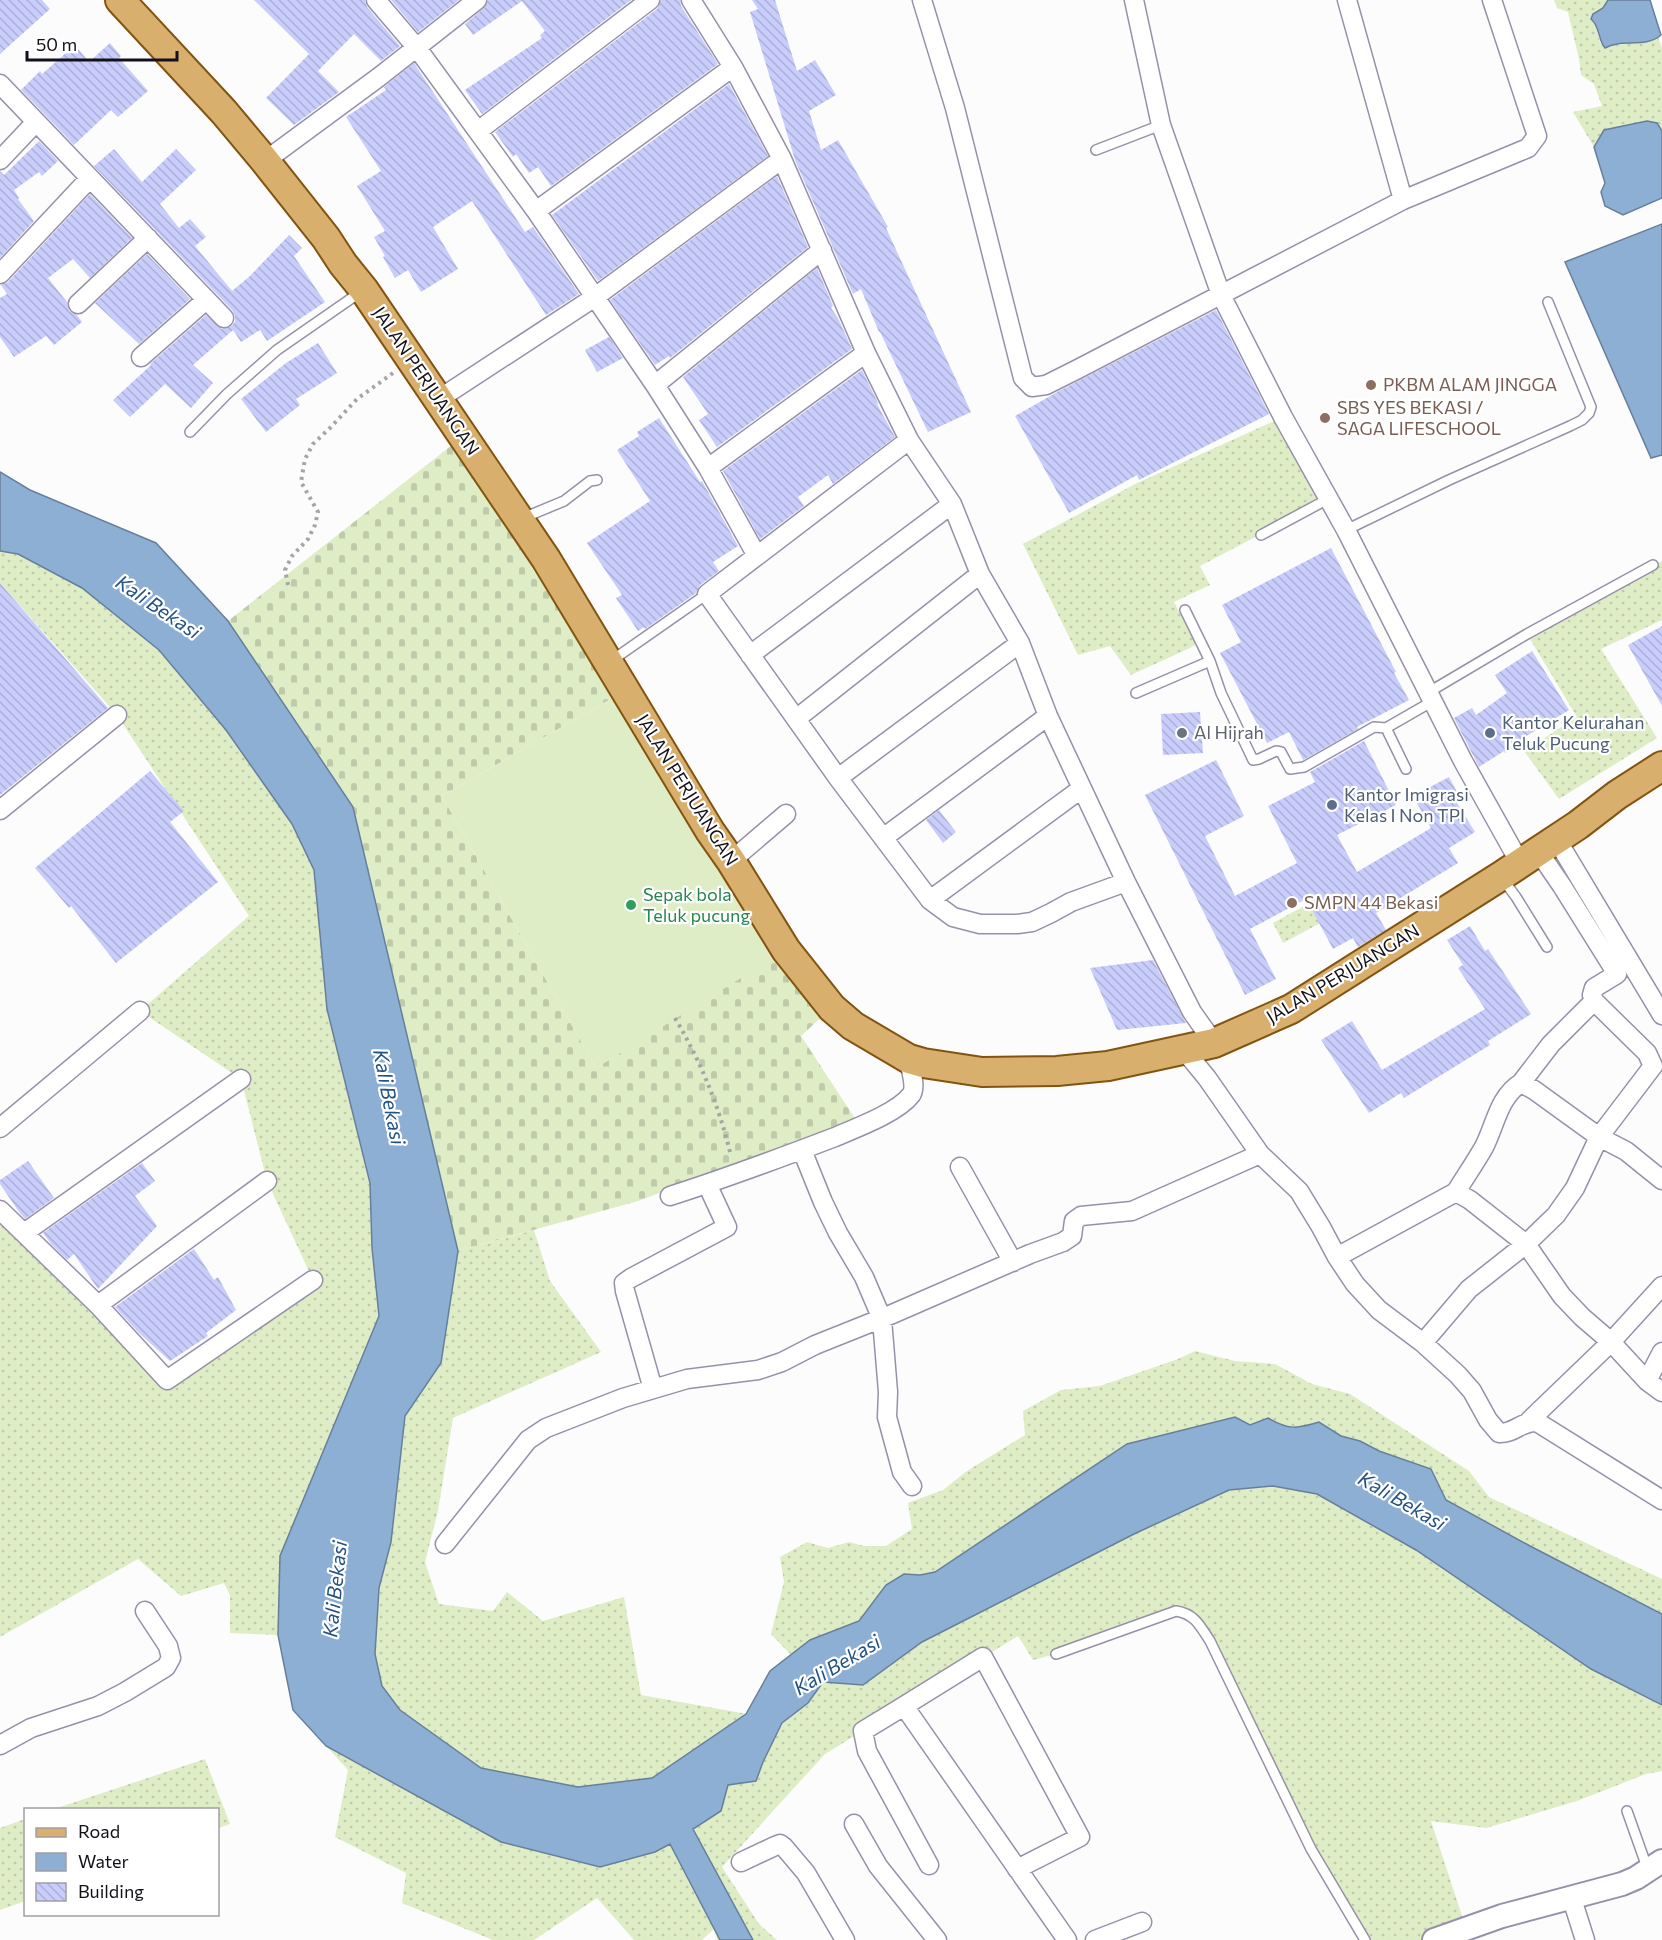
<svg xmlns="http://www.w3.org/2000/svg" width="1662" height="1940" viewBox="0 0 1662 1940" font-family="Commissioner,sans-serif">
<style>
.grass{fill:url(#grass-dots)}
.cemetery{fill:url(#cemetery-stones)}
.pitch{fill:#deedc5}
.water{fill:#8dafd4;stroke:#687f9c;stroke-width:1.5}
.building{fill:url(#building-back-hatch)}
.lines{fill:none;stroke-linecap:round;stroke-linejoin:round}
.service-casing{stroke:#9790a9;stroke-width:12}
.minor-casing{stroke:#9790a9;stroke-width:21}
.tertiary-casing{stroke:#9790a9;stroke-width:26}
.primary-casing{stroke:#835410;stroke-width:32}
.path{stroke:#a5a4a7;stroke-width:4;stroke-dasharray:3 4.5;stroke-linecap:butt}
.service{stroke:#fff;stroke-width:9}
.minor{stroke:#fff;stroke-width:18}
.tertiary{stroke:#fff;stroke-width:22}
.primary{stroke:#d9af6d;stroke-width:28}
.education-dot{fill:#8d6e63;stroke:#fff;stroke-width:2}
.worship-dot{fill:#6b7280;stroke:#fff;stroke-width:2}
.service-dot{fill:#5c6f8a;stroke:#fff;stroke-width:2}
.leisure-dot{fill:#2e9e5b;stroke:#fff;stroke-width:2}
.labels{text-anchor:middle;stroke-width:4.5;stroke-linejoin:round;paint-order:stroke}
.street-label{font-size:18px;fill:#131019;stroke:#fff}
.education-label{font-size:18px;fill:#785e54;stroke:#fff;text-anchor:start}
.service-label{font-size:18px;fill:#4e5e75;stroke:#fff;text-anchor:start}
.worship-label{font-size:18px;fill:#5b616d;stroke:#fff;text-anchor:start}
.leisure-label{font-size:18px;fill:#27864d;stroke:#fff;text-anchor:start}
.water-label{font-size:20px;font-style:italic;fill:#235384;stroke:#fff}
</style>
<defs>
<pattern id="grass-dots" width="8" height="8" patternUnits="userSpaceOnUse" patternTransform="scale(1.5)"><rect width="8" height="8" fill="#deedc5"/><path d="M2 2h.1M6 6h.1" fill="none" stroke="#becaa9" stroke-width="1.8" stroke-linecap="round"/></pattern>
<pattern id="cemetery-stones" width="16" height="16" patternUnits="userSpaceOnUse" patternTransform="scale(1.5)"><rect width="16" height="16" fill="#deedc5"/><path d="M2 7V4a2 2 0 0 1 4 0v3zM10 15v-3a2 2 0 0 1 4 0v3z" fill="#becaa9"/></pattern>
<pattern id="building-back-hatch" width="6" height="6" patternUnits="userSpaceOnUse" patternTransform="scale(1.5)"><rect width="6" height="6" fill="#c9cdfc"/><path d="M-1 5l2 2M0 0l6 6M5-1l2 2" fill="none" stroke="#acafd7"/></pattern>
</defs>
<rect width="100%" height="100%" fill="#fcfcfc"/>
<path class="grass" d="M1554 0H1608L1603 8 1597 11 1595 22 1600 43C1613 47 1646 43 1658 37L1662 48V131L1657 123 1647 121 1604 130 1594 147 1573 112 1602 106 1594 84 1581 75 1579 59 1568 12 1557 8Z
M1283 417 1328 499 1200 566 1210 585 1174 602 1196 644 1190 648 1131 675 1110 646 1078 655 1023 544 1135 484Z
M0 551 18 554 82 588 159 650 226 730 292 824 314 870 327 1009 370 1183 372 1248 379 1316 280 1556 278 1635 230 1633V1595L224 1583 181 1596 138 1559 0 1637V1207L167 1380 313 1280 267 1181 241 1079 140 1011 249 916 117 715 0 583Z
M1662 561V620L1601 649 1657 738 1559 799 1524 751 1577 717 1527 634Z
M1328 893 1339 913 1283 943 1273 923Z
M534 1230 550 1281 601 1352 453 1418 438 1511 425 1562 439 1604 493 1611 507 1592 543 1621 624 1597 641 1695 747 1714 652 1778 578 1787 481 1768 400 1710 382 1686 375 1654 377 1612 379 1588 391 1542 405 1416 441 1363 458 1251Z
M1195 1351 1235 1361 1275 1364 1312 1384 1350 1394 1469 1471 1489 1497 1662 1579V1614L1530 1546 1446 1500 1431 1469 1379 1451 1360 1441 1341 1436 1319 1423C1297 1429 1288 1430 1267 1418L1250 1425 1126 1444 935 1572 920 1575 903 1574 886 1585 859 1621 810 1640 791 1655 771 1634 784 1582 780 1557 807 1542 828 1548 849 1542 864 1546H886L912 1529 908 1503 943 1490 967 1471 1025 1435 1023 1411 1061 1390 1100 1386 1178 1359Z
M1273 1486 1317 1494 1416 1550 1591 1669 1662 1705V1771L1646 1774 1577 1801 1486 1828 1431 1821 1466 1928 1434 1940H1365L1311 1849 1197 1622 1176 1611 1056 1654 1033 1660 1018 1636 825 1754 722 1867 759 1924 777 1940H717L714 1929 702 1940H634L597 1898 534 1940H493L402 1903 406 1873 335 1837 348 1770 326 1746 501 1842 728 1785 756 1781 763 1762 783 1723 808 1703 823 1682 863 1685 922 1642 1134 1534 1229 1490Z
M205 1759 230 1824 218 1828V1810L54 1809Z
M25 1819V1901L0 1910V1828Z"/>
<path class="cemetery" d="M452 445 616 696 442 796 596 1068 781 951 828 1011 801 1036 856 1120 638 1201 458 1251 353 807 228 621Z"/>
<path class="pitch" d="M616 696 786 950 596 1068 442 796Z"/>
<path class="water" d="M1608 0H1650L1661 35C1645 49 1622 38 1605 48 1598 40 1600 26 1591 19L1593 14 1603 8Z
M1647 121 1657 123 1662 131V198L1623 215 1605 206 1601 192 1605 183 1594 147 1604 130Z
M1662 224V455L1651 458 1565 262Z
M0 472 30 490 156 543 228 621 353 807 458 1251 441 1363 405 1416 391 1542 379 1588 375 1654 382 1686 400 1710 481 1768 578 1787 652 1778 746 1714 770 1671 810 1640 859 1621 886 1585 904 1574 920 1575 935 1572 1127 1444 1235 1417 1250 1425 1268 1418C1288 1430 1297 1429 1319 1422L1341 1436 1360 1441 1379 1451 1431 1469 1446 1500 1530 1546 1662 1614V1705L1591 1669 1416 1550 1317 1494 1273 1486 1229 1490 1134 1534 922 1642 863 1685 823 1682 808 1703 782 1723 763 1762 756 1781 728 1785 721 1811 693 1829 753 1940H720L670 1844 655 1852 600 1867 501 1842 326 1746 293 1710 278 1635 280 1556 379 1316 372 1248 370 1183 327 1009 314 870 292 824 226 730 159 650 82 588 18 554 0 551Z"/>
<path class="building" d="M0 0H42L50 9 0 54Z
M254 0H365L367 7 400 46 381 61 354 34 318 71 339 92 294 125 266 98 309 54Z
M391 0H459L418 32Z
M488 0H631L482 114 465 90 542 38 540 35 545 31 522 1 473 35 465 24 484 8Z
M661 0H680L681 6 718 64 551 186 538 167 529 173 516 154 513 157 495 132 657 9Z
M752 0H775L797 71 815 60 836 95 809 111 821 150 838 140 888 227 886 228 971 412 928 432 880 332H879L861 289 853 294 795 160 750 12 758 9Z
M110 43 121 56 119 58 148 91 118 117 111 110 74 145 21 90 40 71 42 74 75 45 89 62Z
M414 63 525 232 533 227 579 294 546 315 472 201 433 227 458 269 421 292 408 270 395 278 383 257 385 256 374 237 385 231 357 186 381 171 346 117 386 90 384 87Z
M729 84 768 156 598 281 552 215Z
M39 141 58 161 42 176 39 172 14 190 19 198 18 199 34 221 0 258V171L4 175Z
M114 149 142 182 176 149 196 170 160 204 179 228 190 219 206 237 195 246 232 291 250 276 289 235 302 248 294 256 325 302 267 341 260 330 241 342 233 330 193 365 213 383 191 408 165 384 130 417 113 400 151 365 150 364 206 315 221 329 231 326 235 322V316L232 310 94 166Z
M777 176 808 247 670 358 669 356 655 365 610 300Z
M90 194 132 238 90 278 73 259 48 278 67 302 69 311 77 315 82 322 54 345 46 336 14 357 0 337V298L7 294 1 285 8 282Z
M147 254 190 299 139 344 95 303Z
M817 268 833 306 831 308 838 318 852 349 717 447 699 420 708 414 683 377Z
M1216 310 1269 414 1139 480 1137 475 1069 513 1015 416 1059 391Z
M609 337 623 358 597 372 585 350Z
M318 343 337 373 296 399 300 405 266 432 241 399 286 363Z
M862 370 878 403 877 404 895 437 833 484 828 475 798 497 804 506 760 539 723 471Z
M659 418 700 482 702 481 738 546 713 562 719 571 700 585 696 593 645 629 644 627 638 631 616 598 622 595 587 543 650 501 617 450 639 436 637 432Z
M1331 548 1396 672 1394 673 1409 700 1357 727 1358 729 1303 760 1289 732 1267 743 1220 653 1241 642 1222 605Z
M0 583 108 708 0 795Z
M1662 626V706L1628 645Z
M1532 651 1569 710 1523 738 1524 741 1505 753 1504 751 1479 767 1454 718 1472 708 1476 715 1507 693 1495 675Z
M1200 712 1203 753 1163 755 1161 714Z
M1364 741 1396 805 1337 835 1357 872 1431 828 1413 796 1449 777 1457 792 1452 795 1475 832 1449 848 1458 863 1376 913 1386 930 1358 947 1353 938 1333 949 1306 899 1250 929 1276 979 1245 995 1145 795 1216 760 1244 816 1205 836 1235 896 1297 863 1268 806 1315 782 1310 772Z
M150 771 184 811 170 822 218 882 116 963 71 906 69 908 35 868Z
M939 810 956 832 943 843 926 820Z
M1470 926 1485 951 1488 949 1531 1014 1488 1041 1490 1045 1404 1098 1401 1093 1369 1113 1321 1040 1352 1021 1382 1070 1485 1009 1458 968 1463 965 1447 940Z
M1153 960 1186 1023 1117 1030 1090 968Z
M28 1161 54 1198 25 1219 19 1212 0 1184V1180Z
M142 1163 155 1181 135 1196 157 1226 98 1289 74 1254 67 1260 51 1244 43 1233Z
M194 1249 214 1280 218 1277 236 1310 206 1333 208 1336 170 1361 139 1333 115 1307Z"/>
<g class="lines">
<defs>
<path id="service" d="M1096 150 1161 125
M190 432 227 394 277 350 362 291
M523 518 564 501 590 481 597 480
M1346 530 1449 480 1570 426 1582 420 1589 413 1591 407 1548 302
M1261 535 1328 499
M1185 610 1210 661 1221 693 1253 760 1259 759 1276 751 1281 752 1290 769 1304 767 1374 727 1386 728 1433 701
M611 661 707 594
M1429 692 1527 634 1653 565
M1136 693 1210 661
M1386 728 1406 769
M1502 878 1516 897 1547 947
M1056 1654 1176 1611C1195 1614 1200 1626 1210 1641L1311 1849 1365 1940
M1627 1811 1648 1870"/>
<path id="minor" d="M376 0 417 48 536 211 655 385 708 468 757 556
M691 0 733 67 782 159 866 353 909 440 952 504 980 574 1020 643 1048 716 1126 882 1192 1012 1214 1043
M922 0 955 108 1023 378 1032 387 1046 385 1076 370 1403 200 1528 148 1537 136 1492 0
M1134 0 1161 125 1221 295 1283 417 1346 530 1463 761 1520 863
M1347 0 1403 200
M0 84 224 318
M478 131 650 0
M0 160 36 122
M265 161 379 77 477 0
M536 211 733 67
M0 274 90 178
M78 304 148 238
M141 357 206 300
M655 385 822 250
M439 399 595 297 782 159
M909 440 707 594 838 778 930 900 953 917 980 924H1017L1032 922 1051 913 1071 902 1126 882
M708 468 866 353
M750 655 952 504
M796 719 980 574
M838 778 1020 643
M0 810 117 715
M883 838 1048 716
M1557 840 1662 1015
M731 861 786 814
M930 900 1081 789
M1184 1050 1207 1078 1260 1154 1299 1191 1321 1227 1337 1257 1355 1284 1379 1310 1423 1343 1458 1375 1472 1391 1488 1420 1499 1433C1514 1434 1521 1421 1537 1422L1662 1500
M1521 1083 1551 1044 1594 1001
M0 1128 140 1011
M802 1150 823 1202 838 1233 864 1277 882 1319 888 1392 887 1417 902 1472 912 1486
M960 1167 1013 1262
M1456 1192C1465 1177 1475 1163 1484 1147 1495 1126 1499 1096 1521 1083L1534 1090 1599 1137 1626 1151 1662 1180
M670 1196C726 1178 780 1158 835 1137 856 1128 897 1113 911 1095 917 1087 910 1069 909 1059
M0 1210 98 1305 167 1380 313 1280
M24 1233 241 1079
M1337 1257 1456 1192 1470 1200 1526 1244 1562 1296 1582 1317 1611 1342 1647 1381 1662 1392
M98 1305 267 1181
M1423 1343 1469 1289 1526 1244 1556 1215 1575 1188 1599 1137 1653 1066 1647 1053 1594 1001 1592 995 1594 988 1617 974 1562 886 1538 851
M1647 1381 1662 1352
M653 1389 625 1291 624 1283 631 1278 727 1227 707 1184
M1529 1421 1611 1342 1662 1286
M445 1544 528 1440 546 1428 623 1398 687 1379 758 1370 782 1362 815 1345 890 1315 1030 1254 1063 1242 1072 1236 1074 1221 1081 1216 1132 1211 1260 1154
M904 1706 863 1731 867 1751 929 1865
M0 1745 31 1728 98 1706 125 1692 166 1667 171 1658 168 1646 145 1611
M854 1824 878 1866 937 1940
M741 1862 775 1846 780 1844 784 1847 806 1873 845 1940
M1017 1869 1080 1837 983 1657 904 1706 1067 1940
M1572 1899 1585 1940
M1095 1940 1142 1922"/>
<path id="tertiary" d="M1434 1940 1502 1916 1622 1884 1636 1878 1662 1861"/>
<path id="primary" d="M120 0 224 112 265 161 326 238 343 264 364 290 546 559 710 831 731 861 786 950 832 1008 853 1026 909 1059 923 1063 982 1072 1057 1071 1108 1066 1214 1043 1291 1009 1501 876 1578 825 1617 795 1662 766"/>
</defs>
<use href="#service" class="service-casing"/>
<use href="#minor" class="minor-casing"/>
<use href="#tertiary" class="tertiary-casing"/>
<use href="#primary" class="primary-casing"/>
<path class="path" d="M288 585 285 570 292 556 308 539 315 525 318 512 301 482 305 459 313 444 331 427 357 399 393 373
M675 1018C701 1062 719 1106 731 1156"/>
<use href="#service" class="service"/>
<use href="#minor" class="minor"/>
<use href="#tertiary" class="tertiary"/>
<use href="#primary" class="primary"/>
</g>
<g class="education-dot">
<circle cx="1371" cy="385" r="6"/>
<circle cx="1325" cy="418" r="6"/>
<circle cx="1292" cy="903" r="6"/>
</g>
<circle class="worship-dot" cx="1182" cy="733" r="6"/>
<g class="service-dot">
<circle cx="1490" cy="733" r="6"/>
<circle cx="1332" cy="805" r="6"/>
</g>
<circle class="leisure-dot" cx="631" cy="905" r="6"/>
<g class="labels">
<g class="street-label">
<text transform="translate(426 381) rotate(56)" y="6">JALAN PERJUANGAN</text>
<text transform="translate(687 790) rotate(58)" y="6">JALAN PERJUANGAN</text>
<text transform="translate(1343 974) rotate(-31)" y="6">JALAN PERJUANGAN</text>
</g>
<g class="education-label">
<text x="1383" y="391">PKBM ALAM JINGGA</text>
<text x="1337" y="414">SBS YES BEKASI /<tspan x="1337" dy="21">SAGA LIFESCHOOL</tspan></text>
<text x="1304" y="909">SMPN 44 Bekasi</text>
</g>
<g class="service-label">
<text x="1502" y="729">Kantor Kelurahan<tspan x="1502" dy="21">Teluk Pucung</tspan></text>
<text x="1344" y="801">Kantor Imigrasi<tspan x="1344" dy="21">Kelas I Non TPI</tspan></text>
</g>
<g class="worship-label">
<text x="1194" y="739">Al Hijrah</text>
</g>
<g class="leisure-label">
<text x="643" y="901">Sepak bola<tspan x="643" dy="21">Teluk pucung</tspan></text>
</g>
<g class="water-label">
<text transform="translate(158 607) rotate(34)" y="7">Kali Bekasi</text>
<text transform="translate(389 1097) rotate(79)" y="7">Kali Bekasi</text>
<text transform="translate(1402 1501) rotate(30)" y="7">Kali Bekasi</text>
<text transform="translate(335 1589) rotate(-84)" y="7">Kali Bekasi</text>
<text transform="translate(837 1665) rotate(-31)" y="7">Kali Bekasi</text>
</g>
</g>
<rect x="24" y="1808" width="195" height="108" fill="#ffffff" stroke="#a19fa3" stroke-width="1.5"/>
<rect x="36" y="1828" width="30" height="9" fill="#d9af6d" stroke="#a19fa3" stroke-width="1.5"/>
<text x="78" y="1838" font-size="18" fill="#131019">Road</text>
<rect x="36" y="1853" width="30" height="18" fill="#8dafd4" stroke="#a19fa3" stroke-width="1.5"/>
<text x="78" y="1868" font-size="18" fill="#131019">Water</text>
<rect x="36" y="1883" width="30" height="18" fill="url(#building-back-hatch)" stroke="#a19fa3" stroke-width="1.5"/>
<text x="78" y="1898" font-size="18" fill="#131019">Building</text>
<path d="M27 51v9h150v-9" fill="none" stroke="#131019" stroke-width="3"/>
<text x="36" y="51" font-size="18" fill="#131019" stroke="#ffffff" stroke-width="4.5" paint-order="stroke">50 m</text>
</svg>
